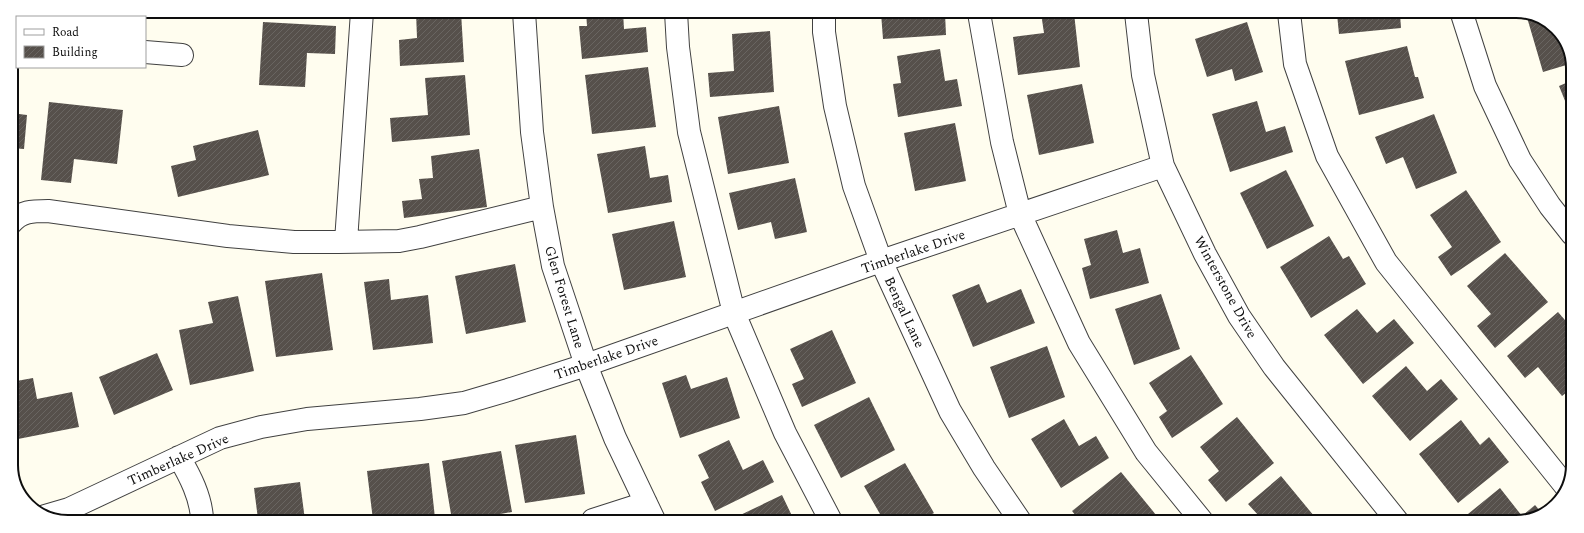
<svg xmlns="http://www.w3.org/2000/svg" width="1584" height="533" viewBox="0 0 1584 533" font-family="Spectral,serif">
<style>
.building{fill:url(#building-hatch)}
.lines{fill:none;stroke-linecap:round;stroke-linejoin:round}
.minor-casing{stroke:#414141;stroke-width:24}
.minor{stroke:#fff;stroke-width:22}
.labels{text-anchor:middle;stroke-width:4;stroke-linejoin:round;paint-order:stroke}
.street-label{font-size:14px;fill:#0e0e0e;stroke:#fff}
.rim{fill:none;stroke:#0e0e0e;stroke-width:2}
</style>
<defs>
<pattern id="building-hatch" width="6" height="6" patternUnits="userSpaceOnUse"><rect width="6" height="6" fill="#56504b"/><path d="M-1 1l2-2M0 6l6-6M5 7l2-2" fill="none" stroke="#696561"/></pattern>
</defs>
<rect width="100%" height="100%" fill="#fffdef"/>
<path class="building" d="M416 12H461L464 62 400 66 399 40 417 38Z
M586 12H623L624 29 646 27 648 52 582 59 579 26H587Z
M703 12H766V15L704 19Z
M881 13H945L946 35 883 39Z
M1041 13H1074L1080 67 1018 75 1013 37 1044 33Z
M1337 14H1400L1401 28 1339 34Z
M1526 14H1534L1561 33 1573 63 1543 72Z
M263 22 336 26 335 54 307 53 305 87 259 85Z
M1247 22 1263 72 1235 81 1232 69 1207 77 1195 39Z
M770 31 774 92 710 97 708 73 734 71 732 34Z
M1407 46 1415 77H1418L1424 98 1359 115 1345 61Z
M940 49 945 81 957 79 962 106 898 117 893 84 901 83 897 56Z
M648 67 656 127 592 134 585 75Z
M465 75 470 135 392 142 390 118 428 115 425 78Z
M1573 80 1572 118 1559 86Z
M1082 84 1094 143 1039 155 1027 95Z
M1257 101 1266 132 1285 126 1293 152 1230 172 1212 114Z
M49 102 123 110 117 164 74 159 71 183 41 180Z
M779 106 789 163 728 174 718 117Z
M11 113 27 115 24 149 11 148Z
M1434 114 1457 173 1416 189 1403 157 1386 164 1375 137Z
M955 123 966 181 915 191 904 133Z
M258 130 269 175 178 197 171 166 196 160 193 146Z
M645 146 650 178 668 175 672 202 608 213 597 154Z
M479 149 487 207 404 218 402 201 422 199 419 179 433 178 431 156Z
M1286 170 1314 226 1267 249 1240 193Z
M795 178 807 232 775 239 771 222 738 230 729 193Z
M1466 190 1501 242 1451 276 1438 257 1452 247 1430 215Z
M674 221 686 277 624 290 612 234Z
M1117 230 1123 253 1140 248 1149 283 1090 299 1082 268 1091 265 1084 239Z
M1329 236 1343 259 1349 256 1366 284 1311 318 1280 267Z
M1505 253 1548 302 1495 348 1477 326 1491 314 1467 286Z
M515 264 526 322 466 334 455 276Z
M322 273 333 350 276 357 265 281Z
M389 279 391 300 428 295 433 343 373 350 364 282Z
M979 284 987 303 1021 289 1035 323 973 347 952 295Z
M1161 294 1180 349 1134 365 1115 309Z
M238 296 254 371 190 385 179 330 213 323 208 302Z
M1357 309 1377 333 1394 319 1414 343 1363 384 1324 335Z
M1558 312 1571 327V389L1562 396 1538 367 1525 378 1507 356Z
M832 330 856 383 802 407 792 384 804 379 790 349Z
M1047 346 1065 397 1009 418 990 367Z
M157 353 173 390 114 415 99 377Z
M1191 355 1223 404 1172 438 1159 417 1167 411 1149 383Z
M1406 366 1427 391 1441 379 1458 399 1410 441 1372 396Z
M686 375 691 389 727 377 740 418 680 438 662 383Z
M33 378 37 399 72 392 79 427 18 439 11 403V382Z
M869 397 895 450 841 478 814 425Z
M1237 417 1274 463 1226 502 1208 480 1219 471 1200 447Z
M1064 419 1079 446 1096 436 1109 458 1061 488 1031 439Z
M1461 420 1480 445 1489 437 1509 462 1458 503 1419 454Z
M576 435 585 494 525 503 515 445Z
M729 440 743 470 763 460 774 482 715 511 701 482 709 478 698 455Z
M501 451 512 512 467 520H452L442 461Z
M429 463 435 518 419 520H373L367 471Z
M905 463 934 513 921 521H870L880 514 864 486Z
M1121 472 1161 521H1080L1072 511Z
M1281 476 1319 522 1251 521 1259 516 1248 504Z
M300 482 305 520 258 519 254 488Z
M1500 488 1522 516 1535 505 1542 513 1517 522H1474L1468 514Z
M782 495 793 518 787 521 730 520Z"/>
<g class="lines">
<defs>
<path id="minor" d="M524 12 532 132 542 207 553 266 586 365 615 438 654 520
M676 12 678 47 689 132 734 313 785 433 831 521
M824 13V32L835 106 854 186 881 261 950 411 984 468 1020 521
M979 13 1002 142 1020 214 1079 343 1146 452 1202 521
M1136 13 1143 75 1163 166 1205 254 1239 316 1274 367 1398 522
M1289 13 1295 64 1327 156 1386 262 1567 488
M1462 14 1485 86 1520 160 1550 206 1572 234
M145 52 182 55
M11 223C21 211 32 211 48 211L228 236 294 242H339L399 241 420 237 542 207
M346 241 362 12
M179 457C190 476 201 497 202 519
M45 516 69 509 220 438 261 427 307 419 420 409 464 403 508 390 586 365 881 261 1163 166
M593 520 646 503"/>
</defs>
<use href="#minor" class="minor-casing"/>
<use href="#minor" class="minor"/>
</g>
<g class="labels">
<g class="street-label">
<text transform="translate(913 251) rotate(-19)" y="5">Timberlake Drive</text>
<text transform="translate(1226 287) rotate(61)" y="5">Winterstone Drive</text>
<text transform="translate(565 297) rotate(73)" y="5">Glen Forest Lane</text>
<text transform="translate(905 312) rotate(65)" y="5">Bengal Lane</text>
<text transform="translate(606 357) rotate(-19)" y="5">Timberlake Drive</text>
<text transform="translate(178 459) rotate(-24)" y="5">Timberlake Drive</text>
</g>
</g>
<path d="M0 0H1584V533H0ZM68 18H1516A50 50 0 0 1 1566 68V465A50 50 0 0 1 1516 515H68A50 50 0 0 1 18 465V68A50 50 0 0 1 68 18Z" fill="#fff" fill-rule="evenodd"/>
<path class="rim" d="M68 18H1516A50 50 0 0 1 1566 68V465A50 50 0 0 1 1516 515H68A50 50 0 0 1 18 465V68A50 50 0 0 1 68 18Z"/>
<rect x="16" y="16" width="130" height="52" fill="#ffffff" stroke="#9f9f9f"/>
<rect x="24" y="29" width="20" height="6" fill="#ffffff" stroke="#9f9f9f"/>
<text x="52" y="36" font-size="12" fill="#0e0e0e">Road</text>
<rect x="24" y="46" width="20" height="12" fill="url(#building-hatch)" stroke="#9f9f9f"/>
<text x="52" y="56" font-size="12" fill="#0e0e0e">Building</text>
</svg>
